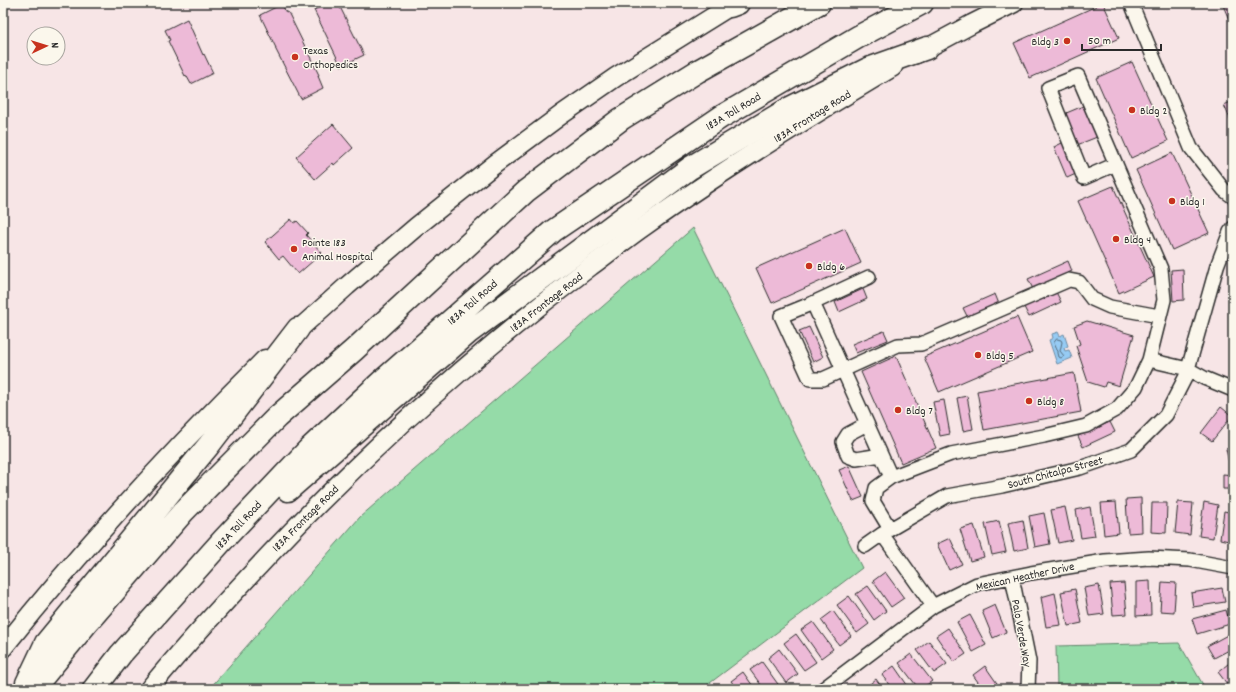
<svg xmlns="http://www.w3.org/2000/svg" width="1236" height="692" viewBox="0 0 1236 692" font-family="Dekko,sans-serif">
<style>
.green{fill:#95dba8;stroke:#60836a}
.water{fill:#96cbf4;stroke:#6b8ba4}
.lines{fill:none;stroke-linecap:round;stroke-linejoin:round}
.shore{stroke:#566b7b;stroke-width:1}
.building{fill:#edbad7;stroke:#2b2b2b}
.minor-casing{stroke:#2b2b2b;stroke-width:16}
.secondary-casing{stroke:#2b2b2b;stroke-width:21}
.motorway-casing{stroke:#2b2b2b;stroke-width:25}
.minor{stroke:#fbf7ec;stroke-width:13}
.secondary{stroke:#fbf7ec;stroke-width:18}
.motorway{stroke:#fbf7ec;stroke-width:22}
.poi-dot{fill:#c8321e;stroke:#fbf7ec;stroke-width:1.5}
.labels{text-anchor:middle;stroke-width:3;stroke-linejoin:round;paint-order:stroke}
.poi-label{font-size:12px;fill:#2b2b2b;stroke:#fbf7ec;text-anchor:start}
.street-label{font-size:12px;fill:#2b2b2b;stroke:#fbf7ec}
</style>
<rect width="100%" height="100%" fill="#f7e5e6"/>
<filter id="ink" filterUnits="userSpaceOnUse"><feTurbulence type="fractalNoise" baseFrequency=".025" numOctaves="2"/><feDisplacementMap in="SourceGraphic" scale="8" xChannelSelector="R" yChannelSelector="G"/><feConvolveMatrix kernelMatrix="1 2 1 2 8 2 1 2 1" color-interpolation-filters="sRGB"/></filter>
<g filter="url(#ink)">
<path class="green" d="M693 228 862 568 702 689H209L360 517Z
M1179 643 1202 683 1207 689H1057L1056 646Z"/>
<path class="water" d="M1058 332 1060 336 1064 334 1068 346 1064 348 1065 351 1069 350 1072 358 1057 364 1049 340 1053 338 1052 334Z"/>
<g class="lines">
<path class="shore" d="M1057 339 1061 340 1062 342 1060 351 1064 356 1061 358 1059 357 1058 353V351L1057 350 1054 343Z"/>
</g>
<path class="building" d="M328 3H338L364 55 341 66 314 10Z
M1103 3 1119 38 1030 78 1014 43Z
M1222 3H1233V29Z
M282 4 286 13 288 12 319 75 318 76 323 88 301 99 275 48H276L260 15Z
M187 19 203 55 204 54 213 73 191 84 186 75 185 76 168 41 170 40 165 30Z
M1132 62 1168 141 1131 158 1096 78Z
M1233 101V126L1224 105Z
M1083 106 1097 137 1077 145 1064 114Z
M333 124 353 148 334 165 333 163 315 179 296 157Z
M1064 142 1078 173 1067 178 1054 147Z
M1172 153 1209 233 1172 250 1136 170Z
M1113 186 1154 277 1119 293 1078 201Z
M291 219 294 223 297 221 308 233 306 235 322 253 298 274 283 256 279 259 265 242Z
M845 228 861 263 772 303 756 268Z
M1068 261 1072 271 1033 289 1028 279Z
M1183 269 1184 300 1173 301 1171 270Z
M863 289 867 299 839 312 835 302Z
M1056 292 1061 302 1029 317 1024 307Z
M995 294 999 304 968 318 963 308Z
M1017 317 1032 352 939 392 924 357Z
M1087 321 1134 335 1119 386 1106 382 1104 387 1088 382 1076 346 1080 344 1074 326Z
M809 327 823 357 813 362 799 331Z
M884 331 888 340 856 353 852 344Z
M896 356 936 448 901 463 861 372Z
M1074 373 1081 412 984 430 977 391Z
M967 396 973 429 963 431 957 398Z
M944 400 950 434 940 436 933 402Z
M1221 407 1232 416 1212 441 1201 433Z
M1110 422 1115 432 1083 447 1078 436Z
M1233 447V462L1229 463 1226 449Z
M849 466 863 497 853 501 839 470Z
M1223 474 1233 475V489H1223Z
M1141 498 1142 532 1128 533 1126 499Z
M1116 502 1119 533 1104 535 1101 503Z
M1178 502 1193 503 1190 535 1175 533Z
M1204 502 1218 505 1213 538 1199 536Z
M1152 503H1167L1166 533 1151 532Z
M1065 507 1072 540 1058 543 1051 510Z
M1090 507 1095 536 1081 538 1076 510Z
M1224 511 1233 513V542L1220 539Z
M1044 513 1050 544 1035 547 1029 516Z
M1023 520 1028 548 1014 551 1008 523Z
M999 521 1006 552 992 555 985 524Z
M974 525 984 557 970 561 960 529Z
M950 538 962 564 949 570 937 544Z
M885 572 904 598 891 607 873 581Z
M1150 581 1151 615 1136 616V582Z
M1162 582 1176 583 1174 612 1160 611Z
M1124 583 1127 614 1113 615 1110 584Z
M1099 585 1104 614 1089 616 1084 588Z
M868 586 886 611 874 620 856 594Z
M1222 588 1225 602 1193 607 1191 593Z
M1075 589 1082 623 1068 626 1061 592Z
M1055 593 1061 625 1046 627 1041 597Z
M849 596 869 624 857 633 837 605Z
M995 605 1006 632 993 638 982 611Z
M1226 610 1230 624 1197 634 1192 619Z
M833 611 851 636 839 645 821 620Z
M970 615 986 645 973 652 957 622Z
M813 622 833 649 821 658 801 630Z
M948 628 966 654 954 662 936 636Z
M1233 632V648L1214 658 1207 646Z
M796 634 816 662 804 670 784 643Z
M929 641 947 664 934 673 917 650Z
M779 649 798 674 786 683 768 658Z
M911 654 932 681 921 689H919L899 663Z
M1233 660V679L1227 684 1218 672Z
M762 662 780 687 778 689H764L750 670Z
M894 666 910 689H892L882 675Z
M985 666 1001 689H983L973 675Z
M743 672 755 689H737L731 681Z
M876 679 883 689H866L865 688Z
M972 684 975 689H965Z"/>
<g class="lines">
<defs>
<path id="minor" d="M1131 3 1191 148 1224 190 1233 197
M1116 164 1084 178 1048 88 1078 76 1161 269 1164 300 1149 360 1188 369 1204 378 1233 390
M813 303 781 316 810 379H823L843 370 813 303 869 277
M867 424 848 434 843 442 848 456 856 459 881 455
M891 477 951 454 1044 436 1086 426 1117 409 1136 387 1149 360
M890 529 873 501 876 488 891 477 843 370 898 345 921 344 1069 280 1079 282 1092 299 1110 307 1159 316
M882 534 933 606
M865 546 882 534 947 496 1002 486 1080 468 1131 450 1166 415 1186 376 1217 266 1230 232 1233 228
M1012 577 1029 661 1028 689
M823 689 933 606 977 584 1031 573 1105 561 1149 558 1190 560 1233 568"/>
<path id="secondary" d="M916 54 972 24 1014 3
M289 338 347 286 416 227 495 164 561 115 616 77 735 3
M3 648C84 546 172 451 265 359
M149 689C187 642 229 598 270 554 369 449 476 353 591 266 609 253 627 238 646 225 726 168 809 117 893 67"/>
<path id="motorway" d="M730 6 738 3
M288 490 468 333 690 168 790 108 868 69 927 48
M27 683 46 643 209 445 298 329
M33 689 86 624 183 512 277 417 354 350 526 191 621 119 698 71 819 3
M94 689 121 654 223 540 308 450 381 382 553 231 721 117 858 37 922 3"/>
</defs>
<use href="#minor" class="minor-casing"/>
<use href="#secondary" class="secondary-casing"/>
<use href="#motorway" class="motorway-casing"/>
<use href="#minor" class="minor"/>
<use href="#secondary" class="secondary"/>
<use href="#motorway" class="motorway"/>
</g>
</g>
<g class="poi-dot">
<circle cx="1067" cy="41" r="4"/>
<circle cx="295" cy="57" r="4"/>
<circle cx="1132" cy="110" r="4"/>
<circle cx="1172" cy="201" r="4"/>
<circle cx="1116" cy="239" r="4"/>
<circle cx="294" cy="249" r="4"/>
<circle cx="809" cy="266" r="4"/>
<circle cx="978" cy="355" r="4"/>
<circle cx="1029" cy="401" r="4"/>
<circle cx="898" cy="410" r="4"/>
</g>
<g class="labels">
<g class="poi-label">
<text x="1059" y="45" text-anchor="end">Bldg 3</text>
<text x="303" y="54">Texas<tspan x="303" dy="14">Orthopedics</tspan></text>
<text x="1140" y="114">Bldg 2</text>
<text x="1180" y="205">Bldg 1</text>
<text x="1124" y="243">Bldg 4</text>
<text x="302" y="246">Pointe 183<tspan x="302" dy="14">Animal Hospital</tspan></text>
<text x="817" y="270">Bldg 6</text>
<text x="986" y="359">Bldg 5</text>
<text x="1037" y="405">Bldg 8</text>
<text x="906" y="414">Bldg 7</text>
</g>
<g class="street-label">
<text transform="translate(733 111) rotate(-31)" y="4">183A Toll Road</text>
<text transform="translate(812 116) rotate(-32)" y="4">183A Frontage Road</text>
<text transform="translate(472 302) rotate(-41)" y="4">183A Toll Road</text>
<text transform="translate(546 302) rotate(-38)" y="4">183A Frontage Road</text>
<text transform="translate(1055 472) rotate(-15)" y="4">South Chitalpa Street</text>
<text transform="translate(305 518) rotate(-45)" y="4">183A Frontage Road</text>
<text transform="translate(238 525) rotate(-47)" y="4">183A Toll Road</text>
<text transform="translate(1025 576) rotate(-12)" y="4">Mexican Heather Drive</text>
<text transform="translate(1022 633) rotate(80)" y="4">Palo Verde Way</text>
</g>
</g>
<rect width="1236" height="692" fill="none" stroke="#fbf7ec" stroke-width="16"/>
<rect x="8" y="8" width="1220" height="676" fill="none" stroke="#2b2b2b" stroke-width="1.5" filter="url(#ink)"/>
<g transform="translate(46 46) rotate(86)"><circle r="19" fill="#fbf7ec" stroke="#a8a59f"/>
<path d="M0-3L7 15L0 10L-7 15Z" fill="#c8321e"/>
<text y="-6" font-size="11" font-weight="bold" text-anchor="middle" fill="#2b2b2b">N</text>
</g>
<path d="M1082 44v6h79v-6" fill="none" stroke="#2b2b2b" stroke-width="2"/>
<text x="1088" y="44" font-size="12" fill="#2b2b2b" stroke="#fbf7ec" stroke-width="3" paint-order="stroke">50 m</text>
</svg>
